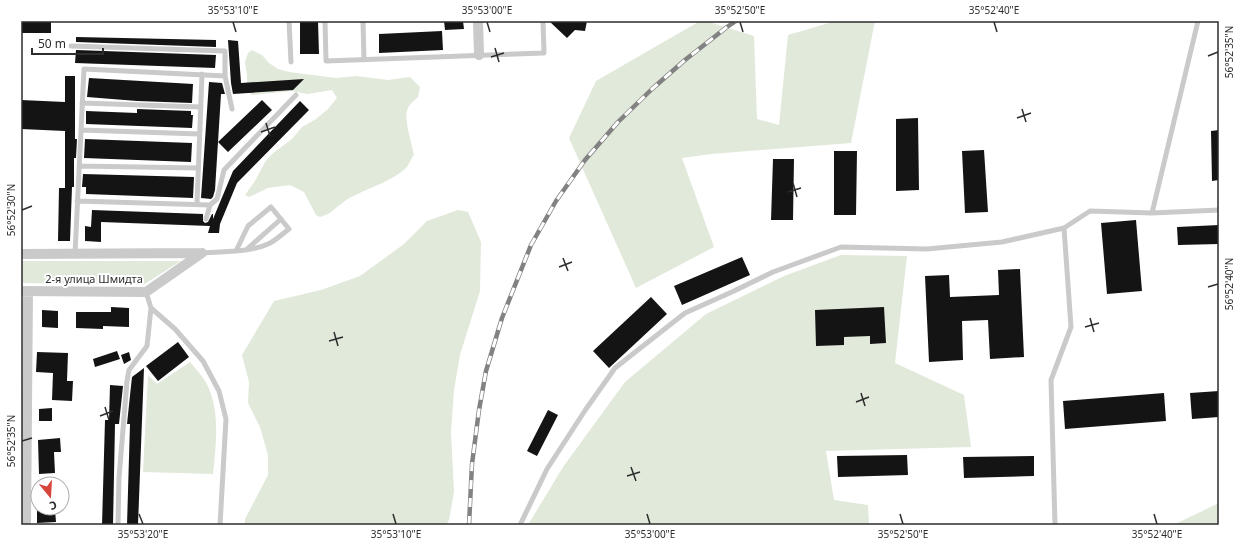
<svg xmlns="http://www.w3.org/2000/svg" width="1240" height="546" viewBox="0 0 1240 546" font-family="'Noto Sans',sans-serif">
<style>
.green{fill:#e1e9db}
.building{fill:#141414}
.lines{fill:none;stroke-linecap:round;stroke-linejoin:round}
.lane{stroke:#cacaca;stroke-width:5}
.street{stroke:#cacaca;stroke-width:10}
.rail-casing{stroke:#828282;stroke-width:4.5}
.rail{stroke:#fff;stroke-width:3;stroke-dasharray:9;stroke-linecap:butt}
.ticks{fill:none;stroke:#2d2d2d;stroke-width:1.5}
.labels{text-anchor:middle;stroke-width:4;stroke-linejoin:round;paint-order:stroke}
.street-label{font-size:11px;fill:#2d2d2d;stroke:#fff}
.neatline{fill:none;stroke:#2d2d2d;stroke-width:1.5}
.ticks-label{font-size:10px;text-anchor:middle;fill:#2d2d2d}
</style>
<rect width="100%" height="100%" fill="#fff"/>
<path class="green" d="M700 21H706L754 36 757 119 779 125 788 35 836 21H875L851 143 711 154 682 158 714 247 636 288 569 138 596 81Z
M252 50 262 55 269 63 278 69 289 72 336 78 356 76 388 80 410 77 420 87 418 97C414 101 408 105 407 111 404 119 412 145 414 155 411 159 409 165 406 168 388 185 360 189 341 204 331 211 333 213 320 217L316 215 304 192 290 185 268 188 249 197 245 195 255 181 265 162 272 154 292 139 302 127 316 119 328 109 337 98 332 90 307 94 292 91 251 95 247 86V76L245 62 248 53Z
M458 210 468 212 481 242 480 291 460 355 454 390 451 432 454 492 449 520 446 525H245V519L268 475V455L260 427 248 403 249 382 242 355 274 301 321 290 360 276 404 244 427 221Z
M841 255 907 256 895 363 964 395 971 447 826 451 834 500 868 505 869 525H528L563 467 625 382 706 314 784 276Z
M21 261H181L143 285 21 283Z
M190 362C195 368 201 374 205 381 221 407 216 445 213 474L143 472 148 375 157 384Z
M1219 503V525H1173Z"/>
<path class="building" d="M21 21H51V33H21Z
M300 21H318L319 54H300Z
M444 21H463L464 29 445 30Z
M549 21H587L585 31 575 30 567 38Z
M442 31 443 50 379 53V34Z
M76 37 216 40V47L76 42Z
M228 40 238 41 241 83 304 79 293 90 233 94 231 83Z
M76 50 216 55 215 68 75 63Z
M65 76H75V139H77L76 158H74V187H72L70 241H58L59 188H65V131L21 129V100L65 102Z
M89 78 193 84 192 103 137 101 87 97Z
M209 82 222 83 225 94H221L215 190 213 197 211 199 201 198Z
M262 100 272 110 228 152 218 142Z
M300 101 309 110 237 183 220 224 219 233H208L210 226 101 222V242L85 241V226L91 227 92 210 203 214V221L205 223 208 222 212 214H213V219L233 171Z
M137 109 191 111V115H193L192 128 86 124V111L137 113Z
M918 118 919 190 896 191V119Z
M1219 130V180L1212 181 1211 131Z
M85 139 192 143 191 162 84 158Z
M984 150 988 212 965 213 962 151Z
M834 151H857L856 215H834Z
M773 159H794L793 220H771Z
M83 174 194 177 193 198 86 194V187H82Z
M1136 220 1142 291 1107 294 1101 223Z
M1219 225V244L1178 245 1177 227Z
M742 257 750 275 682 305 674 286Z
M1020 269 1024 357 990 359 988 320 962 321 963 360 929 362 925 276 949 275 950 297 999 295 998 270Z
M651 297 667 314 609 368 593 351Z
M111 307 129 308V327L103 326V329L76 328V312H111Z
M884 307 886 343 870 344V336L844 337V345L816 346 815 310Z
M42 310 58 311V328L42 327Z
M178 342 189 357 158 381 146 366Z
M117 351 120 359 95 367 93 359Z
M37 352 68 353 67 381H73L72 401 52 400 53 373 36 372Z
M129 352 131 360 124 364 121 355Z
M144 368 138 525H127L130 424H127L131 386 132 377Z
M110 385 123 386 119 424H115L113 525H102L105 420H109Z
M1219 391V417L1192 419 1190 393Z
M1164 393 1166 421 1065 429 1063 401Z
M52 408V421H39V409Z
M548 410 558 415 537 456 527 451Z
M60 438 61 452H54L55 473 39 474 38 440Z
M907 455 908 475 838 477 837 456Z
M1034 456V476L964 478 963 457Z
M55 510 56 522 37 523V511Z"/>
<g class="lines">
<path class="lane" d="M289 21 291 62
M325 21 326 61 544 53 543 21
M363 21 364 60
M71 46 225 51V76
M82 103 201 107
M81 130 199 134
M79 166 198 168
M77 201 210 205
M197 204 202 74
M1152 213 1198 21
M206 219 210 205 217 199 224 170 296 95
M247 249 281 219
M202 253C222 252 251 252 268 244 275 241 282 234 289 229L271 207 248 226 236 251
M75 254 84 69 225 76 232 109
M146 292 151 308 175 329 203 361 219 391 226 419 220 525
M118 525 119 478 127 381 129 370 147 346 151 308
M520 525 547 469 586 409 615 368 685 313 734 291 773 272 841 247 927 249 1002 242 1064 228 1090 211 1152 213 1219 210
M1055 525 1051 380 1071 327 1064 228"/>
<path class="street" d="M478 21 479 55
M21 254 202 253
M21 291 146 292 202 253
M26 525 28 291"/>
<defs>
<path id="rail" d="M469 525 472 464 479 410 486 371 502 318 531 245 556 201 585 160 618 122 652 89 685 60 727 27 736 21"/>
</defs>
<use href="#rail" class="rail-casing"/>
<use href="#rail" class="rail"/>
</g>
<path class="ticks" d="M233 22 236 32M487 22 490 32M740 22 743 32M994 22 997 32M495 48 499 62M1208 56 1218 52M491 57 504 53M1022 109 1026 122M1017 118 1031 113M266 123 270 136M261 132 275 127M793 183 797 197M788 192 801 188M22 210 32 206M563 258 568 271M559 267 572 262M1208 287 1218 284M1090 318 1094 332M1085 327 1099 323M334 332 338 346M329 341 343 337M861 393 865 406M856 402 869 397M105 407 109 420M100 416 113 411M22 441 32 438M631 467 636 481M627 476 640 472M139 514 143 524M393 514 396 524M647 514 650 524M900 514 903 524M1154 514 1157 524"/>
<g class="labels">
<g class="street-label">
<text x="94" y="283">2-я улица Шмидта</text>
</g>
</g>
<rect width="1240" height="546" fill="none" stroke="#ffffff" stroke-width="44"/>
<g transform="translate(50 496) rotate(162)"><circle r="19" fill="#ffffff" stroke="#ababab"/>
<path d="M0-3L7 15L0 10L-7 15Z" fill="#d7443b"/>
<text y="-6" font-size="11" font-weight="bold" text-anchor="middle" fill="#2d2d2d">С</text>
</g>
<path d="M32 48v6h71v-6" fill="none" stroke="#2d2d2d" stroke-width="2"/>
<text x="38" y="48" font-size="12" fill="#2d2d2d" stroke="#ffffff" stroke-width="3" paint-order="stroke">50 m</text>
<rect x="22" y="22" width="1196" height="502" class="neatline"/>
<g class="ticks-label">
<text x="233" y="14">35°53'10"E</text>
<text x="487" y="14">35°53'00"E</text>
<text x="740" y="14">35°52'50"E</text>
<text x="994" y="14">35°52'40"E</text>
<text transform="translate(1229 52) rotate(-90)" y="4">56°52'35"N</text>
<text transform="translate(11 210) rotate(-90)" y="4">56°52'30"N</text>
<text transform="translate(1229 284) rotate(-90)" y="4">56°52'40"N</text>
<text transform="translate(11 441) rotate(-90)" y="4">56°52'35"N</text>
<text x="143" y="538">35°53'20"E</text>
<text x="396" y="538">35°53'10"E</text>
<text x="650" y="538">35°53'00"E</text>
<text x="903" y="538">35°52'50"E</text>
<text x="1157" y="538">35°52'40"E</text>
</g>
</svg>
